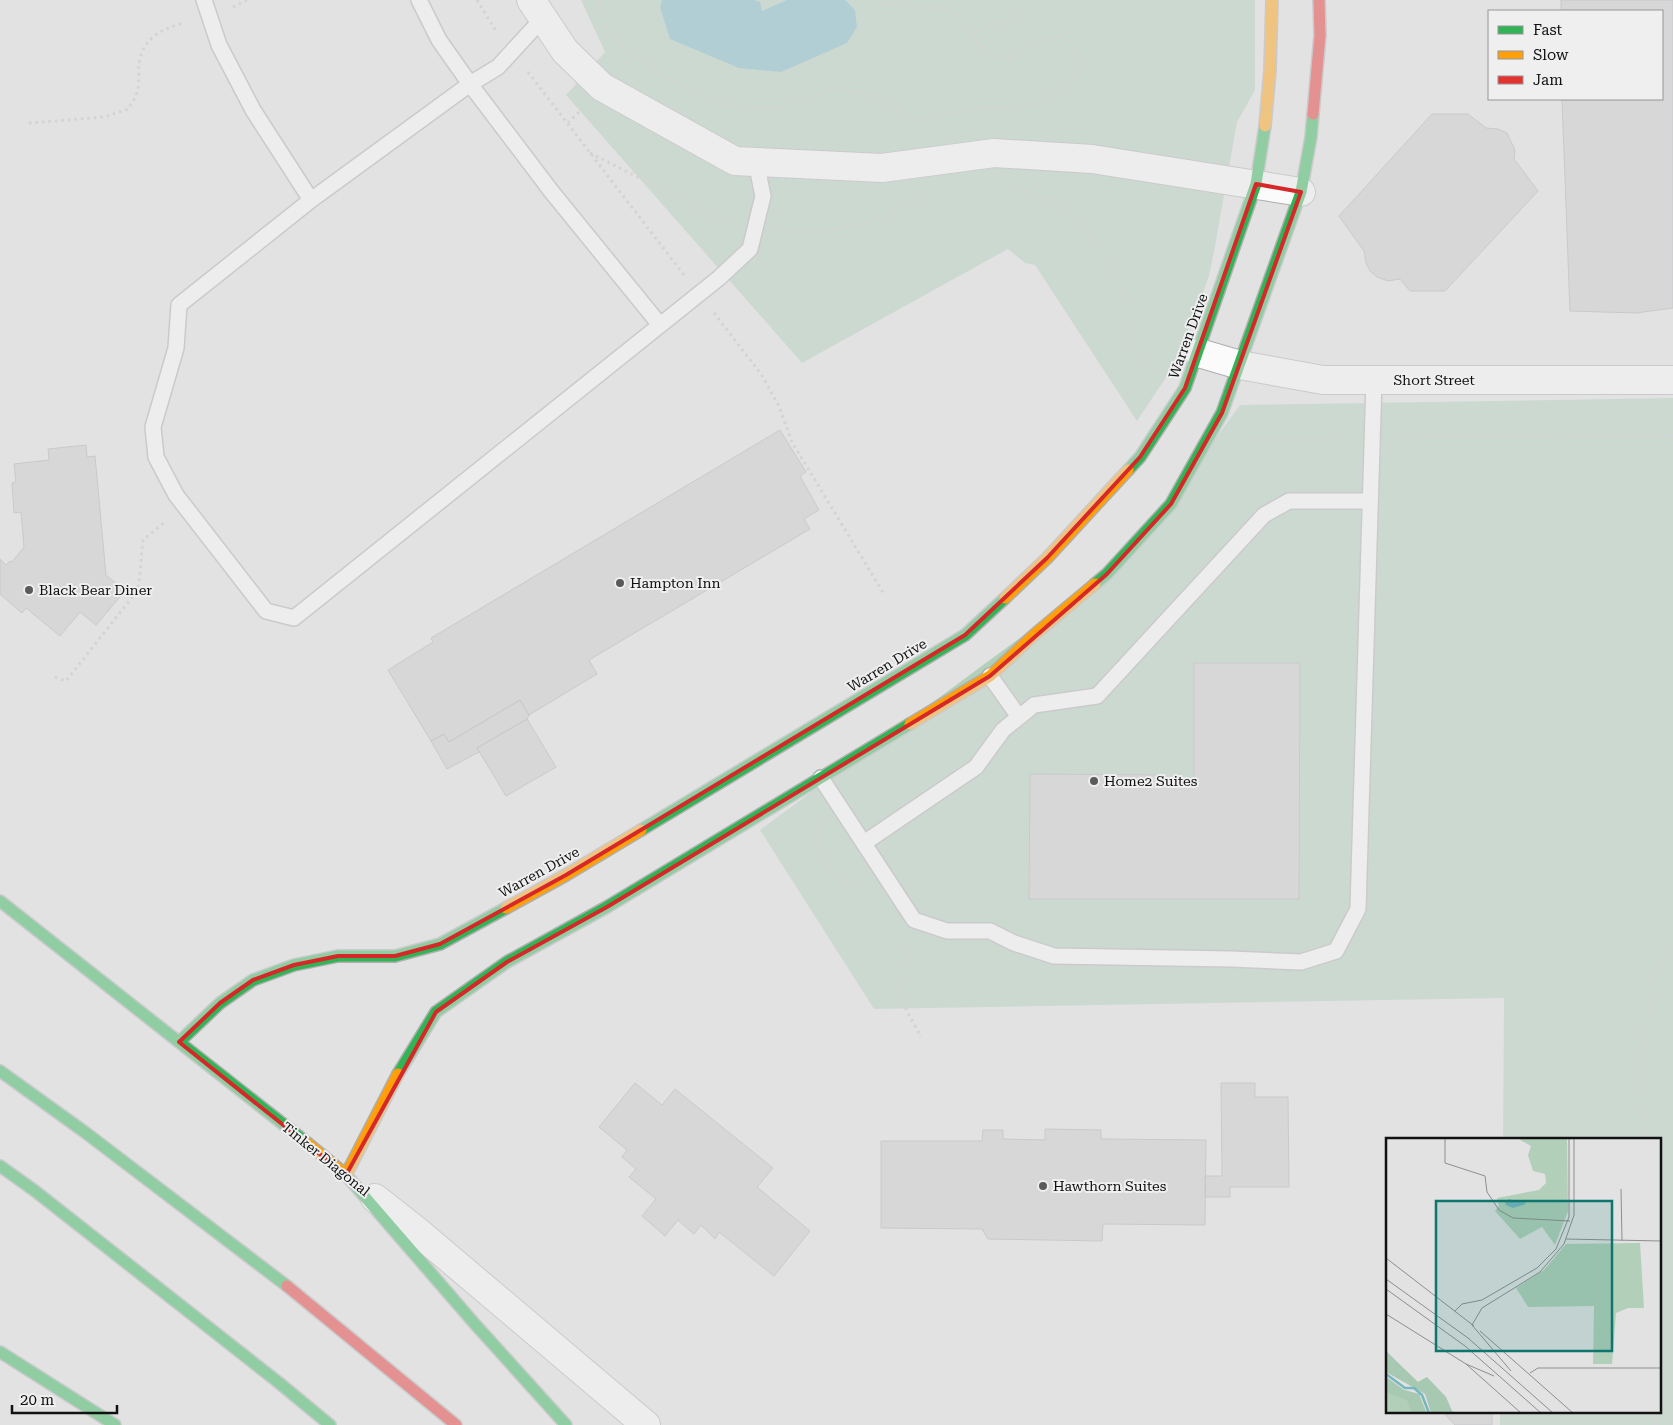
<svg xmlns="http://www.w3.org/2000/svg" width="1673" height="1425" viewBox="0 0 1673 1425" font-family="'Roboto Serif',serif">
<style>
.green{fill:#b2cfba}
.water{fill:#76b7c0}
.building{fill:#cacacb;stroke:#acacad}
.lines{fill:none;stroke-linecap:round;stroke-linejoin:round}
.lane-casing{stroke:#aeaeaf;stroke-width:18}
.street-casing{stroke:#aeaeaf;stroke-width:30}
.fast-casing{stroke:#aeaeaf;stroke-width:14}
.slow-casing{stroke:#aeaeaf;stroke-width:14}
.jam-casing{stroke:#aeaeaf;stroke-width:14}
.path{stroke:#c2c2c3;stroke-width:3;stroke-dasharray:2.5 4;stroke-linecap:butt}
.lane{stroke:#fbfbfb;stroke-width:15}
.street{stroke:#fbfbfb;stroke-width:28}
.fast{stroke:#30b455;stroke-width:11}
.slow{stroke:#ff9f0a;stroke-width:11}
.jam{stroke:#e5322d;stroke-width:11}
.marked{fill:none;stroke:#d62828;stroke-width:4;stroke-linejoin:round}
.poi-dot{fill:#5a5a5b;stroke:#efeff0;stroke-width:2}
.labels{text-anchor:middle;stroke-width:4;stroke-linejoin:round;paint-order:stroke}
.street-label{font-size:14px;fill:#111112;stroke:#efeff0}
.poi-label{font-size:14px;fill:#111112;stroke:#efeff0;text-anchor:start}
.inset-river{fill:none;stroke:#76b7c0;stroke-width:2.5}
.inset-road{fill:none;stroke:#8e8e8f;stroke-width:1}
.view{fill:#0f766e;fill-opacity:0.15;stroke:#0f766e;stroke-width:2.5}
.inset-edge{fill:none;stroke:#111112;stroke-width:2.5}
</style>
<rect width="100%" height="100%" fill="#e2e2e3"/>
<path class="green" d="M581 0H1255V90L1237 122 1214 252 1209 276 1199 304 1171 370 1137 421 1035 265 1025 263 1008 249 802 363 566 95 605 52Z
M1673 398V1425H1500V1411H1659V1139H1503L1504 998 874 1009 760 830 1128 558 1240 405Z"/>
<path class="water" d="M662 0H754L760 2 762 11 787 0H845L855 10 857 27 847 43 781 72 739 68 670 39 660 7Z"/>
<path class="building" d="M1561 0H1673V308L1636 313 1570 311 1562 99H1662V11H1561Z
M1432 114H1468L1486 128 1498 129 1507 133 1515 150 1514 159 1538 191 1445 291H1410L1400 279 1388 281 1377 277 1370 271 1366 263 1364 251 1339 216Z
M780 430 806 472 800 476 819 510 804 519 810 529 589 660 597 674 529 715 520 700 449 742 444 734 431 741 388 670 433 642 431 638Z
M86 445 87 457 95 456 106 575 125 591 96 625 80 612 60 636 26 608 22 613 0 594V559L6 565 10 561 12 562 24 547 21 512 14 513 12 483 16 482 14 464 49 460 48 449Z
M1194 663H1300L1299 899H1029L1030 774 1159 775V786H1194Z
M520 700 529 715 527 719 477 748 479 752 447 769 431 741 444 734 449 742Z
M527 719 556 767 506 796 477 748Z
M635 1083 662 1105 675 1089 773 1168 757 1187 810 1231 774 1276 719 1232 715 1239 701 1225 694 1234 678 1220 665 1236 642 1216 656 1199 629 1177 636 1169 622 1157 627 1150 599 1127Z
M1221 1083H1255V1097H1288L1289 1187H1230V1197H1205V1176H1222Z
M1045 1129 1101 1130V1139L1206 1140 1205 1225 1103 1224 1102 1241 988 1239 982 1229 881 1228V1141H982L983 1130H1003V1139L1045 1140Z
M1442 1411H1492V1425H1455Z"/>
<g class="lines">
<defs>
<path id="lane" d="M204 0 219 45 253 110 311 200
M419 0 439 40 470 84 551 191 660 325
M543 18 498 67 470 84 311 200 179 305 176 348 153 427 156 457 176 495 266 611 294 618 719 278 750 249 763 196 756 162
M990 676 1019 717
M821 778 914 920 947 931H990L1014 943 1054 956 1231 959 1301 962 1336 951 1358 909 1374 380
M864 843 976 767 1003 730 1034 705 1097 696 1264 515 1289 501H1370"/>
<path id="street" d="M531 0 565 51 602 87 735 161 882 168 994 153 1092 159 1301 192
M1199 353 1240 365 1323 380H1673
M375 1198 418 1232 646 1425"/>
<path id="fast" d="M1128 470 1140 457 1185 388 1256 184 1265 126
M1095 584 1107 574 1171 504 1222 413 1301 192 1311 137 1313 114
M641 830 965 635 1005 598
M0 901 307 1143
M179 1042 220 1003 253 980 294 965 338 956H395L440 944 506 908
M0 1071 86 1133 287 1286
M398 1074 436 1012 507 962 607 907 910 724
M0 1166 35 1191 278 1382 330 1425
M346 1175 474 1323 566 1425
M0 1352 115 1425"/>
<path id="slow" d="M1265 126 1270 70 1272 0
M1005 598 1047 558 1128 470
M910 724 990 676 1034 635 1095 584
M506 908 566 875 641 830
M307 1143 346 1175 398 1074"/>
<path id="jam" d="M1313 114 1320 35 1319 0
M287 1286 456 1425"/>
</defs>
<use href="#lane" class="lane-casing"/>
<use href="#street" class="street-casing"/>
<use href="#fast" class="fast-casing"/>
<use href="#slow" class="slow-casing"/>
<use href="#jam" class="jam-casing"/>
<path class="path" d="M477 0 496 31
M599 0V12L606 27 617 42 633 55 658 72 706 100 742 107 776 108 832 88 863 93 884 101 909 116 929 118 978 108 1005 109 1037 104 1057 93 1079 74V60L1071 42 1060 35C1054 36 1046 37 1040 40 1016 55 1021 61 989 56L969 32 957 12C930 6 904 6 877 2L875 0
M233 7 247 0
M969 32 990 27 1016 17 1024 3V0
M624 64 633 55
M528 72 684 275
M29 123 104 117 128 109C131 104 136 98 137 92 140 84 138 73 139 65 142 38 161 29 184 23
M568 123 581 110
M590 153 729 223
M1018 188 1055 203 1088 230 1111 264 1123 292 1126 334 1143 362 1155 375
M780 229 817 232 851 226 885 217 910 203 927 196
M714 313 761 374 779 406 792 442 884 594
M1246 436 1251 438 1347 437
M1399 437 1673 436
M55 677 66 681 137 591C141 574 141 557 143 540L165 522
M820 821C812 835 822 863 832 874 838 880 852 884 860 888
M908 945C910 960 903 965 900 979 896 997 913 1021 921 1037
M1646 1139 1640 1076 1652 979 1664 956 1673 946
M1655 1425 1657 1411"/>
<use href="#lane" class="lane"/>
<use href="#street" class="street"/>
<use href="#fast" class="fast"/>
<use href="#slow" class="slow"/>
<use href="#jam" class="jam"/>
</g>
<path d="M0 0H1673V1425H0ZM1256 184 1301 192 1222 413 1171 504 1107 574 990 676 607 907 507 962 436 1012 346 1175 179 1042 220 1003 253 980 294 965 338 956H395L440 944 566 875 965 635 1047 558 1140 457 1185 388Z" fill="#e2e2e3" fill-opacity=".55" fill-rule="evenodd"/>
<path class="marked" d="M1256 184 1301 192 1222 413 1171 504 1107 574 990 676 607 907 507 962 436 1012 346 1175 179 1042 220 1003 253 980 294 965 338 956H395L440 944 566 875 965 635 1047 558 1140 457 1185 388Z"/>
<g class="poi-dot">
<circle cx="620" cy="583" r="5"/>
<circle cx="29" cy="590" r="5"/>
<circle cx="1094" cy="781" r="5"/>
<circle cx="1043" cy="1186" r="5"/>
</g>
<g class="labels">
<g class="street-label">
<text transform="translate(1188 336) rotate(-70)" y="5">Warren Drive</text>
<text x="1434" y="385">Short Street</text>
<text transform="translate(887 665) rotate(-31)" y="5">Warren Drive</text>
<text transform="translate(539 872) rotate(-29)" y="5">Warren Drive</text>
<text transform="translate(326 1159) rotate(39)" y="5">Tinker Diagonal</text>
</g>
<g class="poi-label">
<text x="630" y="588">Hampton Inn</text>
<text x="39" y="595">Black Bear Diner</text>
<text x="1104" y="786">Home2 Suites</text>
<text x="1053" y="1191">Hawthorn Suites</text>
</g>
</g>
<g transform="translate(1386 1138)">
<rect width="275" height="275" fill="#e2e2e3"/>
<path d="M131 0H181L182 73 169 107 156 89 134 101 109 73 113 68 111 60 153 52 160 45 159 36 147 33 142 17 145 8ZM254 105 258 170H242L230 175 226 226H207L208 168 142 169 130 150 158 132 180 106ZM0 239 18 252 33 256 41 275H0Z" fill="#b2cfba"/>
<path d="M0 213 32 244 41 239 60 259 67 275H45L39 256 0 234ZM0 239 18 252 33 256 40 275H26L21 262 0 254Z" fill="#a7c8b1"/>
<path d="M124 61 130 64 138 62 140 66 127 70 120 67 119 63Z" fill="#76b7c0"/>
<path class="inset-river" d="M0 236 19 250H28L36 257 43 275"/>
<path class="inset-road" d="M59 0V25L99 38 101 54 113 72 127 80 184 83M235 51 236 103M180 101 275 103M0 120 88 188M0 141 82 200 167 275M0 151 79 208 155 275M69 173 76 166 96 162 151 130 170 111 183 79V0M0 176 80 226 135 275M86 187 96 170 154 134 178 106 188 77V0M86 187 125 233M94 193 187 275M80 226 108 238M144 235 152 230H275"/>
<path class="view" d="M50 63H226V213H50Z"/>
<rect width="275" height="275" class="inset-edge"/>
</g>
<rect x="1488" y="10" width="175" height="90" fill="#efeff0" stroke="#969697"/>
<rect x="1498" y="26" width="25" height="8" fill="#30b455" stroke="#969697"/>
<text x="1533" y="35" font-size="15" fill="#111112">Fast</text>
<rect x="1498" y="51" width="25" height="8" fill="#ff9f0a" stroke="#969697"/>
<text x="1533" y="60" font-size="15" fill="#111112">Slow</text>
<rect x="1498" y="76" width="25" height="8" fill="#e5322d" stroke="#969697"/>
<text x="1533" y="85" font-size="15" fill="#111112">Jam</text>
<path d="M12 1405v8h105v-8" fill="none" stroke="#111112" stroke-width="2.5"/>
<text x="20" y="1405" font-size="15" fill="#111112" stroke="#efeff0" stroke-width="4" paint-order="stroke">20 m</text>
</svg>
